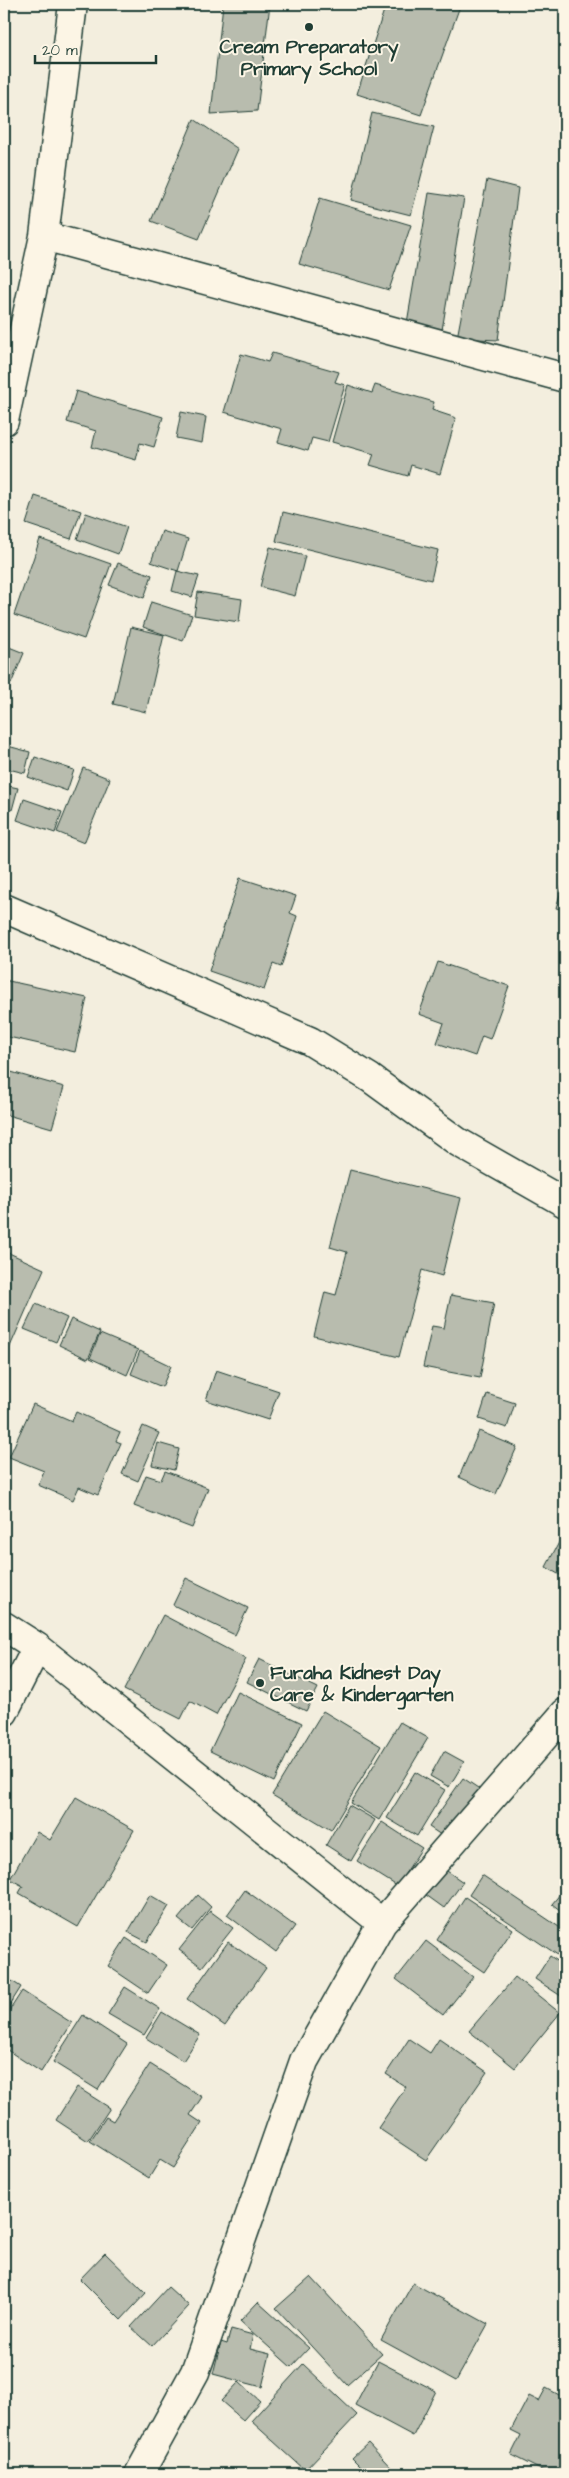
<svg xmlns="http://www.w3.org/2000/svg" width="569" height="2478" viewBox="0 0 569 2478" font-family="'Architects Daughter',sans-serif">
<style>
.building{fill:#b8bcae;stroke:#1f3d34}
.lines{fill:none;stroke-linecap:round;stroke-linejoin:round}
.minor-casing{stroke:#1f3d34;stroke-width:31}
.minor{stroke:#fcf5e5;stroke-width:28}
.poi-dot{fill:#1f3d34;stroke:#fcf5e5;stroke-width:2}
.labels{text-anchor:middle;stroke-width:4;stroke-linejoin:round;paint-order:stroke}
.poi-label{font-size:19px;font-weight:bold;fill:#1f3d34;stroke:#fcf5e5}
</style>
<rect width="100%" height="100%" fill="#f3eede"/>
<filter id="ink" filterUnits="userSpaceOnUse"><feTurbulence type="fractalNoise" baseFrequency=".02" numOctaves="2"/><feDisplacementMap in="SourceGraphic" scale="10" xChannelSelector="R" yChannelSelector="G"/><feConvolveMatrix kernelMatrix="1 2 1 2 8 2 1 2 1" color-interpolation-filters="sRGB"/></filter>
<g filter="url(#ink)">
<path class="building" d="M223 4H270L257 111 211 114Z
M386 4 460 6 421 115 357 94Z
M372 113 434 127 411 215 351 200Z
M194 119 238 149 199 239 151 221Z
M487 180 518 188 498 340 457 338Z
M429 193 464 198 442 330 407 323Z
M320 198 411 225 389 290 299 264Z
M272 353 339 372 335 382 345 385 328 442 312 438 308 451 278 442 282 429 224 412 241 354 268 362Z
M348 385 372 393 375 385 434 402 432 410 456 418 440 474 411 465 408 476 370 465 374 454 332 442Z
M76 391 163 417 154 447 140 443 136 460 92 447 96 431 67 422Z
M181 412 206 417 202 443 176 438Z
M35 496 81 511 71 539 26 524Z
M283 512 438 550 431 580 276 541Z
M86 513 127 527 118 554 77 539Z
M162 531 188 539 178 571 151 562Z
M40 539 111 564 84 639 14 615Z
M270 547 305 556 295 596 260 587Z
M118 563 152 575 144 598 109 585Z
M177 571 199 576 192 597 172 591Z
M198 592 242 599 239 622 194 615Z
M151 602 192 615 183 641 143 627Z
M131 627 164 635 146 712 113 704Z
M4 645 24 653 11 684 4 681Z
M4 745 30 752 25 773 4 768Z
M35 757 74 770 67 791 28 777Z
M83 768 110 779 84 843 57 832Z
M4 785 18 788 12 810 4 808Z
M24 799 62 812 55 833 17 820Z
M565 877V910L556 908Z
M240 878 296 896 290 913 297 916 281 967 273 964 264 990 209 971Z
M438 962 509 986 490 1039 482 1036 475 1056 437 1043 444 1023 419 1014Z
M4 980 87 998 75 1052 4 1036Z
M4 1070 64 1087 52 1128 4 1114Z
M350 1170 461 1198 442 1276 422 1270 399 1357 314 1336 325 1292 336 1295 347 1252 330 1247Z
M9 1253 44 1269 9 1349 4 1347V1264Z
M451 1295 494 1303 480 1378 423 1367 432 1326 444 1328Z
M36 1304 67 1318 56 1342 24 1329Z
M71 1319 100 1332 88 1359 59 1345Z
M100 1334 138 1350 127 1375 90 1358Z
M140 1351 171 1366 162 1387 131 1374Z
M216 1370 279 1391 268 1420 206 1400Z
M487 1394 515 1403 507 1428 479 1419Z
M33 1404 72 1421 76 1412 120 1432 116 1441 121 1443 98 1495 79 1487 73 1500 38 1485 44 1471 9 1457Z
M143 1426 159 1433 138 1481 122 1474Z
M479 1431 517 1447 496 1494 459 1477Z
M158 1443 179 1449 174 1470 152 1465Z
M165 1471 208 1488 192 1528 134 1506 146 1475 161 1480Z
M565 1531V1578L546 1567Z
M186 1578 248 1608 235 1635 173 1605Z
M163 1615 246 1659 216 1715 190 1701 181 1719 124 1690Z
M259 1659 318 1688 306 1711 247 1682Z
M238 1692 302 1723 274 1782 210 1751Z
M323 1711 381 1746 331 1830 272 1795Z
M400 1722 428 1738 379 1820 351 1803Z
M444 1751 464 1762 449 1787 430 1776Z
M415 1772 445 1790 417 1836 387 1818Z
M463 1778 484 1792 450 1841 429 1827Z
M76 1797 134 1830 78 1927 19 1893 23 1886 10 1879 37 1832 50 1840Z
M349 1805 375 1820 351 1861 326 1845Z
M382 1822 422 1848 397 1886 357 1861Z
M444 1869 463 1882 444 1908 426 1895Z
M482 1875 565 1931V1960L469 1895Z
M565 1888V1914L552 1904Z
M245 1890 295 1926 276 1952 227 1915Z
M150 1895 169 1906 147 1942 128 1932Z
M198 1895 211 1907 192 1930 178 1919Z
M465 1897 513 1929 484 1972 437 1940Z
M210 1911 233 1928 202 1967 179 1950Z
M126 1938 167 1965 148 1993 108 1966Z
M426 1941 473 1977 443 2015 396 1979Z
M228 1942 266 1968 225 2026 187 1999Z
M550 1956 565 1966 564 1998 535 1979Z
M4 1976 21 1987 4 2014Z
M515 1977 560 2013 515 2068 469 2031Z
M125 1987 160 2009 144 2035 108 2014Z
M22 1991 72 2023 41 2072 4 2048V2019Z
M162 2012 200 2035 183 2061 146 2038Z
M83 2015 127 2044 98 2090 53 2062Z
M409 2039 430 2053 439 2039 487 2072 426 2160 378 2128 406 2087 386 2074Z
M150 2064 202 2097 190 2115 202 2123 173 2168 160 2160 149 2178 90 2141 106 2117 113 2121Z
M77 2087 110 2108 88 2141 56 2120Z
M105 2253 146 2293 121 2320 80 2279Z
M311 2277 382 2354 347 2385 276 2308Z
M413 2283 488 2324 456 2381 381 2340Z
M168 2287 189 2306 152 2346 131 2327Z
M258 2302 309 2348 291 2367 240 2321Z
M231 2329 253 2335 250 2349 270 2354 262 2387 213 2374 221 2342 227 2344Z
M378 2361 436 2391 413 2436 355 2405Z
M303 2364 357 2415 305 2470 251 2421Z
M239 2382 260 2401 243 2420 221 2401Z
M546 2388 565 2398V2468L562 2474H549L511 2455 521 2435 511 2430 529 2396 539 2401Z
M368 2443 397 2474H368L352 2458Z"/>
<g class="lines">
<defs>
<path id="minor" d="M44 236 565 378
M4 421 44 236 73 4
M4 908 310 1041 370 1078 458 1142 565 1203
M4 1626 37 1647 382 1923 304 2061 195 2372 139 2474
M4 1712 37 1647
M382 1923 565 1713"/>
</defs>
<use href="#minor" class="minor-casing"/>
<use href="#minor" class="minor"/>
</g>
</g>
<g class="poi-dot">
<circle cx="309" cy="27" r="5"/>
<circle cx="260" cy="1683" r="5"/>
</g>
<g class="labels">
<g class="poi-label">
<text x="309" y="53">Cream Preparatory<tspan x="309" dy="22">Primary School</tspan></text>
<text x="270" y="1679" text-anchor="start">Furaha Kidnest Day<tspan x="270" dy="22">Care &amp; Kindergarten</tspan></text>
</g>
</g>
<rect width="569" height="2478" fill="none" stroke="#fcf5e5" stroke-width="20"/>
<rect x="10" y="10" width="549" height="2458" fill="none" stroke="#1f3d34" stroke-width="2" filter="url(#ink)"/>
<path d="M35 55v8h121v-8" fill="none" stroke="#1f3d34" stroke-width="2.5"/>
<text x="42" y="55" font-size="15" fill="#1f3d34" stroke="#fcf5e5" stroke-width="4" paint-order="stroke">20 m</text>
</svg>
